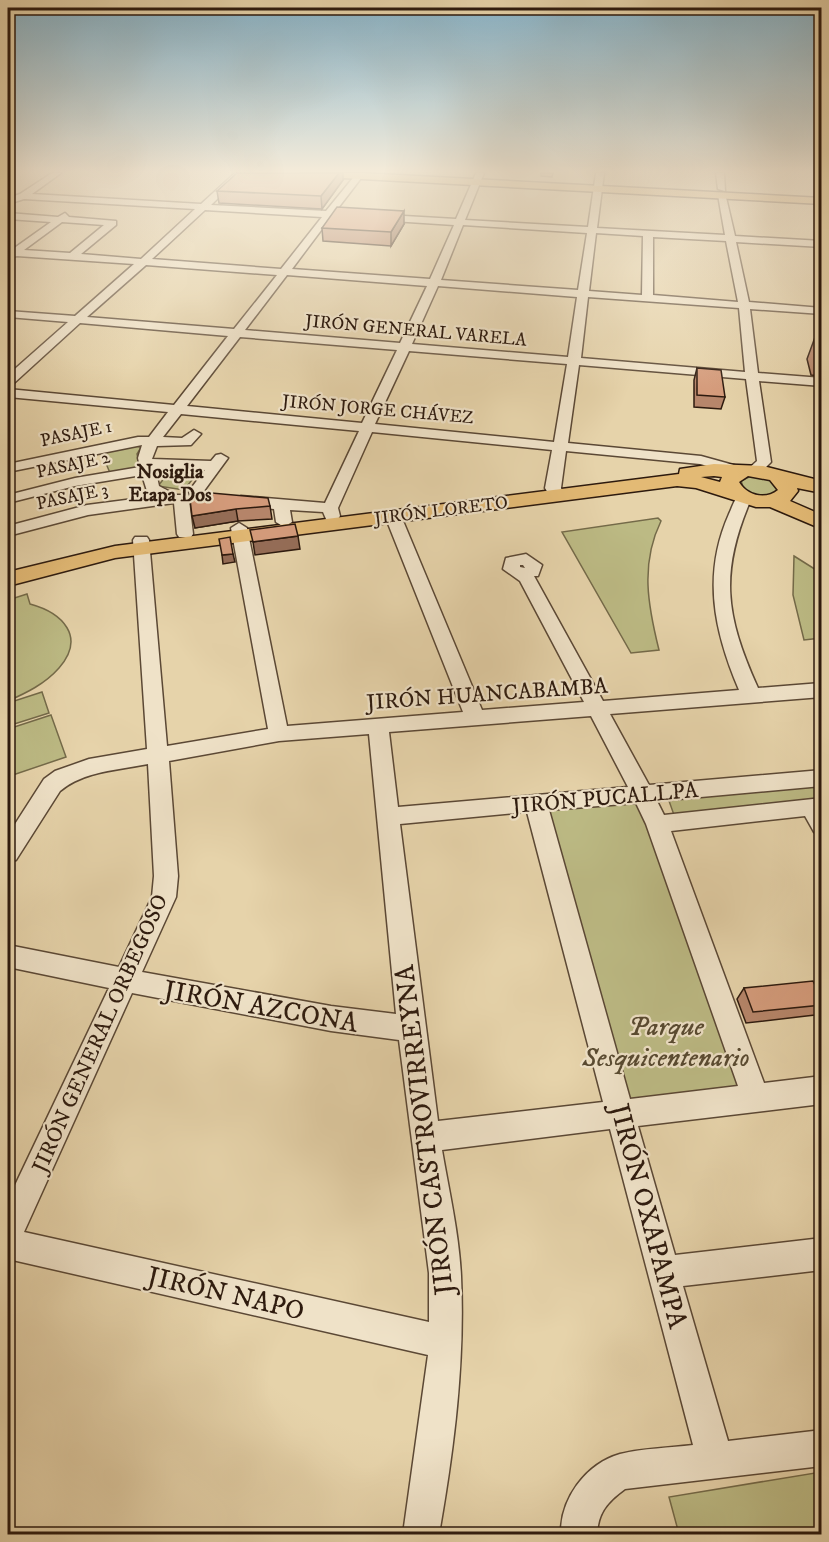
<svg xmlns="http://www.w3.org/2000/svg" width="829" height="1542" viewBox="0 0 829 1542" font-family="'IM FELL DW Pica',serif">
<style>
.green{fill:#bcba84;stroke:#746a49;stroke-width:1.5}
.lines{fill:none;stroke-linecap:round;stroke-linejoin:round}
.minor-casing{stroke:#5b4835;stroke-width:3}
.major-casing{stroke:#2d1a0e;stroke-width:3}
.minor{fill:#efe2c8;fill-rule:evenodd}
.major{fill:#e3ba75;fill-rule:evenodd}
.wall{fill:#b7866b;stroke:#2d1a0e;stroke-width:1.5}
.shaded-wall{fill:#956d57;stroke:#2d1a0e;stroke-width:1.5}
.building{fill:#d59c7c;stroke:#2d1a0e;stroke-width:1.5}
.labels{text-anchor:middle;stroke-width:4.5;stroke-linejoin:round;paint-order:stroke}
.far-street-label{font-size:18px;fill:#2d1a0e;stroke:#efe2c8}
.far-neighbourhood-label{font-size:20px;font-weight:bold;fill:#2d1a0e;stroke:#efe2c8}
.street-label{font-size:22px;fill:#2d1a0e;stroke:#efe2c8}
.near-street-label{font-size:27px;fill:#2d1a0e;stroke:#efe2c8}
.near-park-label{font-size:27px;font-style:italic;fill:#584a31;stroke:#efe2c8}
</style>
<rect width="100%" height="100%" fill="#e6d3aa"/>
<filter id="stains"><feTurbulence type="fractalNoise" baseFrequency=".00333" numOctaves="4"/><feColorMatrix values="0 0 0 0 .2 0 0 0 0 .09 0 0 0 0 .02 0 0 0 .5 -.17"/></filter>
<radialGradient id="worn" r=".72"><stop offset=".6" stop-color="#630" stop-opacity="0"/><stop offset="1" stop-color="#630" stop-opacity=".3"/></radialGradient>
<path class="green" d="M144 443 137 454 140 468 110 473 100 449Z
M173 467 199 471 184 490 158 486Z
M753 475 778 482V495C764 496 745 498 741 481Z
M658 518 661 521C640 564 648 606 659 650L631 653 562 532Z
M794 556 821 573V638L804 640 793 595Z
M27 594 30 604C63 613 86 637 59 668 45 684 26 693 8 701V600Z
M42 692 49 713 8 726V703Z
M51 715 66 757 10 776 8 729Z
M821 782V800L674 815 668 798Z
M639 800 741 1090 627 1104 546 808Z
M815 1473 821 1491V1534H679L669 1497Z"/>
<g class="lines">
<defs>
<path id="minor" d="M52 173H61L32 194 201 204 235 173H244L211 205 326 211 357 173H365L335 212 456 219 476 173H484L465 220 588 227 596 173H604L597 228 725 235 718 195 725 193 735 236 822 241V247L736 242 749 302 822 308V314L750 309 758 373 822 378V386L759 381 771 462 759 474 742 475 700 464 566 451 561 488 564 495 556 500 551 498 545 488 552 450 372 432 338 508 340 516 338 519H326L323 512 290 510 292 522 284 527 276 522 274 509 241 506 233 501 241 496 325 503 359 431 181 414 163 437 182 438 194 430 201 434 191 445 157 446 152 459 211 461 216 455 221 454 228 458 198 499 189 500 193 534 191 537H179L177 534 174 503 88 515 8 536V526L87 505 157 496 147 491 142 475 75 486 8 503V495L75 478 140 467 138 458 142 445 8 472V464L138 437H149L168 412 8 397V389L174 405 228 336 80 323 13 384 8 385V375L68 322 8 317V311L75 316 134 264 17 256 8 258V249H13L51 222 8 219V213L58 217 65 213 69 217 116 221V225L81 254 141 259 195 209 24 199 8 204V198L20 194ZM205 210 322 217 281 269 152 259ZM331 217 454 225 430 279 292 269ZM62 222 104 225 70 253 24 250ZM463 225 587 233 578 290 441 280ZM596 233 643 236 642 295 589 291ZM653 237 726 241 738 302 653 295ZM146 265 277 275 234 329 87 317ZM287 275 427 286 400 343 245 330ZM438 286 577 297 568 357 412 344ZM588 297 739 308 745 372 581 358ZM240 337 397 350 362 423 187 406ZM409 351 567 364 554 442 375 424ZM579 365 746 379 757 461 748 469 701 456 568 443ZM155 468 205 470 186 495H176L159 486Z
M716 173H724L725 191 718 189Z
M744 492 752 497C719 572 725 615 758 688L821 683 822 697 610 714 649 785 822 770V786L657 801 664 815 822 798V835L814 832 805 816 671 831 764 1083 822 1076V1104L638 1126 675 1255 822 1238V1270L683 1286 728 1441 822 1430V1466L625 1489C607 1502 598 1513 597 1534H561C560 1500 585 1464 620 1454 643 1448 670 1448 693 1445L610 1129 442 1150C449 1191 459 1234 461 1276 465 1363 454 1449 439 1534H403L428 1355 8 1259V1200L109 988 8 967V945L119 967 152 897 154 876 148 764C118 770 84 771 60 791L16 860 8 862V835L44 779 55 771 89 759 147 749 133 540 135 537H147L149 540 167 746 268 729 231 528 239 523 247 528 287 726 463 712 385 516 393 511 401 516 482 710 584 702 520 581 503 569 506 558 526 554 542 565 538 576H534L603 701 739 690C714 631 702 575 729 514 733 506 735 495 744 492ZM520 565H523L525 568 520 567ZM591 716 628 787 398 807 389 732ZM369 734 396 1014 331 1006 142 972 176 897 178 876 169 761 279 741ZM636 803 646 824 738 1086 630 1099 549 810ZM527 812 603 1102 438 1121 400 824ZM132 993 331 1031 399 1040 429 1273V1322L24 1232Z"/>
<path id="major" d="M301 173H361L822 198V204L306 176Z
M714 464 763 466 822 481V493L797 488 798 491 790 501 822 515V529L770 507H756L696 488 677 486 115 558 8 586V572L115 546 679 474 680 469ZM714 476 722 477 720 482 701 477ZM748 476 770 480 778 490C766 500 747 496 739 482Z"/>
</defs>
<use href="#minor" class="minor-casing"/>
<use href="#major" class="major-casing"/>
<use href="#minor" class="minor"/>
<use href="#major" class="major"/>
</g>
<path class="wall" d="M541 173H553L552 177 541 176Z
M343 180 322 209 219 203 217 191Z
M404 224 391 246 323 241 322 228Z
M818 329H822V376L811 375 807 359Z
M697 368 725 397 721 409 694 407V380Z
M189 491 270 506 272 519 238 521 195 528Z
M744 988 822 1000V1007L815 1015 746 1023 737 999Z"/>
<path class="shaded-wall" d="M339 173H343V180L322 209 321 196Z
M404 211V224L391 246V232Z
M236 509 238 521 195 528 192 516Z
M298 536 300 549 255 555 253 542Z
M233 554 235 562 223 564 222 555Z"/>
<path class="building" d="M237 173H339L321 196 217 191Z
M337 207 404 211 391 232 322 228Z
M818 329H822V344H821Z
M697 368 721 370 725 397 697 395Z
M189 491 268 498 270 506 236 509 192 516Z
M295 524 298 536 253 542 250 530Z
M230 537 233 554 222 555 219 539Z
M813 981 822 1000V1005L753 1012 744 988Z"/>
<linearGradient id="sky" x2="0" y2="1"><stop stop-color="#87b6ce"/><stop offset="0.44" stop-color="#f4ebd9"/><stop offset="1" stop-color="#f4ebd9" stop-opacity="0"/></linearGradient>
<rect width="829" height="389" fill="url(#sky)"/>
<g class="labels">
<g class="far-street-label">
<text transform="translate(416 330) rotate(5)" y="6">JIRÓN GENERAL VARELA</text>
<text transform="translate(378 409) rotate(5)" y="6">JIRÓN JORGE CHÁVEZ</text>
<text transform="translate(76 433) rotate(-12)" y="6">PASAJE 1</text>
<text transform="translate(73 464) rotate(-12)" y="6">PASAJE 2</text>
<text transform="translate(72 496) rotate(-12)" y="6">PASAJE 3</text>
<text transform="translate(441 510) rotate(-7)" y="6">JIRÓN LORETO</text>
</g>
<g class="far-neighbourhood-label">
<text x="170" y="478">Nosiglia<tspan x="170" dy="23">Etapa Dos</tspan></text>
</g>
<g class="street-label">
<text transform="translate(487 693) rotate(-4)" y="8">JIRÓN HUANCABAMBA</text>
<text transform="translate(605 797) rotate(-5)" y="8">JIRÓN PUCALLPA</text>
<text transform="translate(99 1033) rotate(-66)" y="8">JIRÓN GENERAL ORBEGOSO</text>
</g>
<g class="near-street-label">
<text transform="translate(261 1006) rotate(10)" y="9">JIRÓN AZCONA</text>
<text transform="translate(424 1130) rotate(-97)" y="9">JIRÓN CASTROVIRREYNA</text>
<text transform="translate(649 1216) rotate(75)" y="9">JIRÓN OXAPAMPA</text>
<text transform="translate(226 1293) rotate(13)" y="9">JIRÓN NAPO</text>
</g>
<g class="near-park-label">
<text x="666" y="1035">Parque<tspan x="666" dy="31">Sesquicentenario</tspan></text>
</g>
</g>
<rect width="829" height="1542" fill="none" stroke="#e6d3aa" stroke-width="30"/>
<rect x="9" y="9" width="811" height="1524" fill="none" stroke="#2d1a0e" stroke-width="3"/>
<rect x="15" y="15" width="799" height="1512" fill="none" stroke="#2d1a0e" stroke-width="1.5"/>
<rect width="100%" height="100%" filter="url(#stains)"/>
<rect width="100%" height="100%" fill="url(#worn)"/>
</svg>
